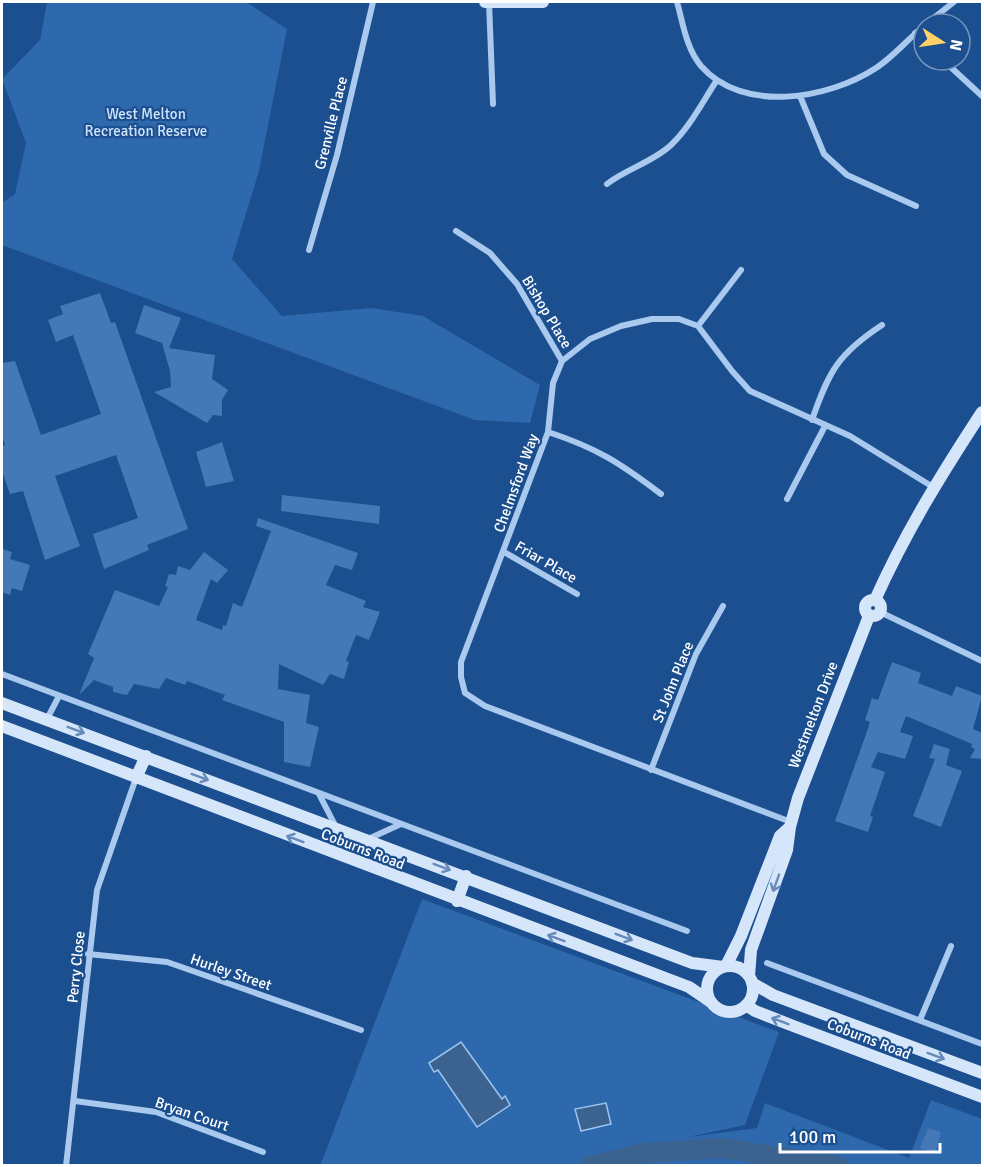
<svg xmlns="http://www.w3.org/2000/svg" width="984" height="1167" viewBox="0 0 984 1167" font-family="Signika,sans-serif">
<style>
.green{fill:#2e69ad}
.water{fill:#3c6290;stroke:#9cc4f0;stroke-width:1.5}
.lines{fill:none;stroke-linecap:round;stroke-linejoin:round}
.river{stroke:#3c6290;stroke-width:20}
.building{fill:#4478b7}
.street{stroke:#a9c9ee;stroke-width:6}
.secondary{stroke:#d6e6fa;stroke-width:12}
.oneway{stroke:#668bba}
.labels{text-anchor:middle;stroke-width:4.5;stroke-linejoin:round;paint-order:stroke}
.park-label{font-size:15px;fill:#cfe3fa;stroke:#1b4f8f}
.street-label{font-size:15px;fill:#fff;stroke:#1b4f8f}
</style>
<rect width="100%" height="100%" fill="#1b4f8f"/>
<path class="green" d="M47 2H246L287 29 259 171 232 259 282 316 371 308 423 316 540 385 530 423 475 420 2 245V203L15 194 26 143 2 79 40 40Z
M422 899 779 1032 745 1125 688 1137 757 1128 765 1103 909 1158 931 1100 982 1119V1165L320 1166Z"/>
<path class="water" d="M461 1042 502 1099 505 1096 510 1105 477 1127 438 1070 434 1072 429 1063Z
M606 1103 611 1124 581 1131 575 1109Z"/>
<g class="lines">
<path class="river" d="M590 1166 643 1153 722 1148 838 1166"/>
</g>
<path class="building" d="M100 293 111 323 115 322 188 529 147 545 149 550 104 569 93 534 138 518 116 455 55 476 80 546 45 560 23 491 10 494 2 471V446L5 445 2 435V363L15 361 41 435 101 414 73 335 56 342 48 320 63 314 60 306Z
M144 305 181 318 169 348 215 355 212 379 228 390 222 400V416L213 415 207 423 154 392 171 387 170 371 162 343 135 333Z
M222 442 234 481 206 487 196 452Z
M282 495 380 506 379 524 281 511Z
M258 518 358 553 352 570 335 565 326 585 366 601 363 607 380 612 369 640 356 635 346 661 349 662 344 679 330 674 323 685 279 664 278 689 310 695 306 723 319 727 310 767 284 762V722L222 700 225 695 187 681 185 685 166 678 159 689 134 684 127 695 113 692V687L94 680 79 695 94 658 88 654 115 590 159 606 168 587 165 586 169 574 176 575 178 566 190 570 204 552 228 570 217 583 211 579 196 620 222 630 223 625 226 626 233 603 242 607 271 531 256 526Z
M2 549 12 552 10 559 30 565 22 591 12 588 10 595 2 592Z
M892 662 921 673 918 683 952 696 956 686 982 696 973 729 982 733V759L970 758 975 749 971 747 972 744 906 716 900 732 913 736 905 759 878 752 871 767 885 772 870 816 873 817 868 832 835 821 865 737 870 722 865 720 872 698 878 700Z
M934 744 950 749 946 765 962 771 941 827 913 816 935 759 929 758Z
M928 1128 941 1132 935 1154 920 1148Z"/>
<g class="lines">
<path class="street" d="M489 2 493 104
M677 2C683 23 686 48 701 66 743 114 829 99 876 68 893 57 908 39 924 26
M926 24 954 2
M915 33 924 42
M943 60 982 96
M800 96 824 154 847 175 916 206
M607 184C626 169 653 162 671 145 690 127 703 101 717 80
M456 231 490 253 517 284 562 361
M309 250 337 155 373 2
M698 326 741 270
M812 420C829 371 838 354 882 325
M548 432C597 448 620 463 661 494
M787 499 825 426
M504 552 577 594
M880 612 982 661
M2 674 687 931
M47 719 59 696
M651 770 696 654 723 606
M319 794 336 827
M791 822 485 706 465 693 461 677V662L548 432 553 383 562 361 590 339 621 326 652 319H679L698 326 732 371 750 391 850 436 933 487
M368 839 401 824
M88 954 167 962 361 1030
M767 963 982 1044
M920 1020 951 946
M75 1101 156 1112 263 1152
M66 1166 97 890 136 778"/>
<path class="secondary" d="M485 2H543
M865 608a8 8 0 1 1 16 0a8 8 0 1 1-16 0Z
M875 600C905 533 942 473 982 412
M2 703 692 963 723 967
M2 726 689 987 711 1002
M136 778 146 756
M457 901 466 876
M726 966 741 936 780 836 790 827
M707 989a23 23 0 1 1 46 0a23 23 0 1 1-46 0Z
M749 976 751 950 787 850 790 827 798 798 869 616
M752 983 773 995 982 1073
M746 1005 755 1011 796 1027 982 1097"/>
</g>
<defs><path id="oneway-shaft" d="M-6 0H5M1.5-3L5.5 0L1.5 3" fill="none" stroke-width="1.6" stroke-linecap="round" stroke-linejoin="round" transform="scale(1.5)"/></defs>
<g class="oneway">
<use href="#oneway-shaft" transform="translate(76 730) rotate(20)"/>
<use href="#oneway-shaft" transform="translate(200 777) rotate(20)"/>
<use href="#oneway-shaft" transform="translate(295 839) rotate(-159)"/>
<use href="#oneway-shaft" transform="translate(442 867) rotate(21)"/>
<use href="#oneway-shaft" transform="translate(776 883) rotate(110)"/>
<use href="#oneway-shaft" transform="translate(624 937) rotate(21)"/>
<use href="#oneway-shaft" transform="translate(556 938) rotate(-159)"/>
<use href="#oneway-shaft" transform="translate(780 1021) rotate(-159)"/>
<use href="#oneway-shaft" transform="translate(936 1056) rotate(21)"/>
</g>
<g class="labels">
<g class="park-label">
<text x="146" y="119">West Melton<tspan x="146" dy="17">Recreation Reserve</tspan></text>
</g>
<g class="street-label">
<text transform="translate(331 123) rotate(-76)" y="5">Grenville Place</text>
<text transform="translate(547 312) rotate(59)" y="5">Bishop Place</text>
<text transform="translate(516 483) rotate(-70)" y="5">Chelmsford Way</text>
<text transform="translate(546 562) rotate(30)" y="5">Friar Place</text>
<text transform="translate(673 682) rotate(-68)" y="5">St John Place</text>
<text transform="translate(813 715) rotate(-69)" y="5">Westmelton Drive</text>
<text transform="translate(363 849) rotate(21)" y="5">Coburns Road</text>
<text transform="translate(76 967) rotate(-84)" y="5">Perry Close</text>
<text transform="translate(231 972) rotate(19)" y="5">Hurley Street</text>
<text transform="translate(869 1039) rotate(21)" y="5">Coburns Road</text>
<text transform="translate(192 1114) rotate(19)" y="5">Bryan Court</text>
</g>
</g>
<rect width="984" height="1167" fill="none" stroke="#ffffff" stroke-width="6"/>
<g transform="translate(942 42) rotate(102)"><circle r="28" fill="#1b4f8f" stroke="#7695bc" stroke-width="1.5"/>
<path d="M0-4.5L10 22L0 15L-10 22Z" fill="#ffd166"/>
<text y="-9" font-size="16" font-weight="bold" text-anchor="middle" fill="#ffffff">N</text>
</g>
<path d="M780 1143v9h160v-9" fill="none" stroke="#ffffff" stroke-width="3"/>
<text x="789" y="1143" font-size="18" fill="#ffffff" stroke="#1b4f8f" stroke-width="4.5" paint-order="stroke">100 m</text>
</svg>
